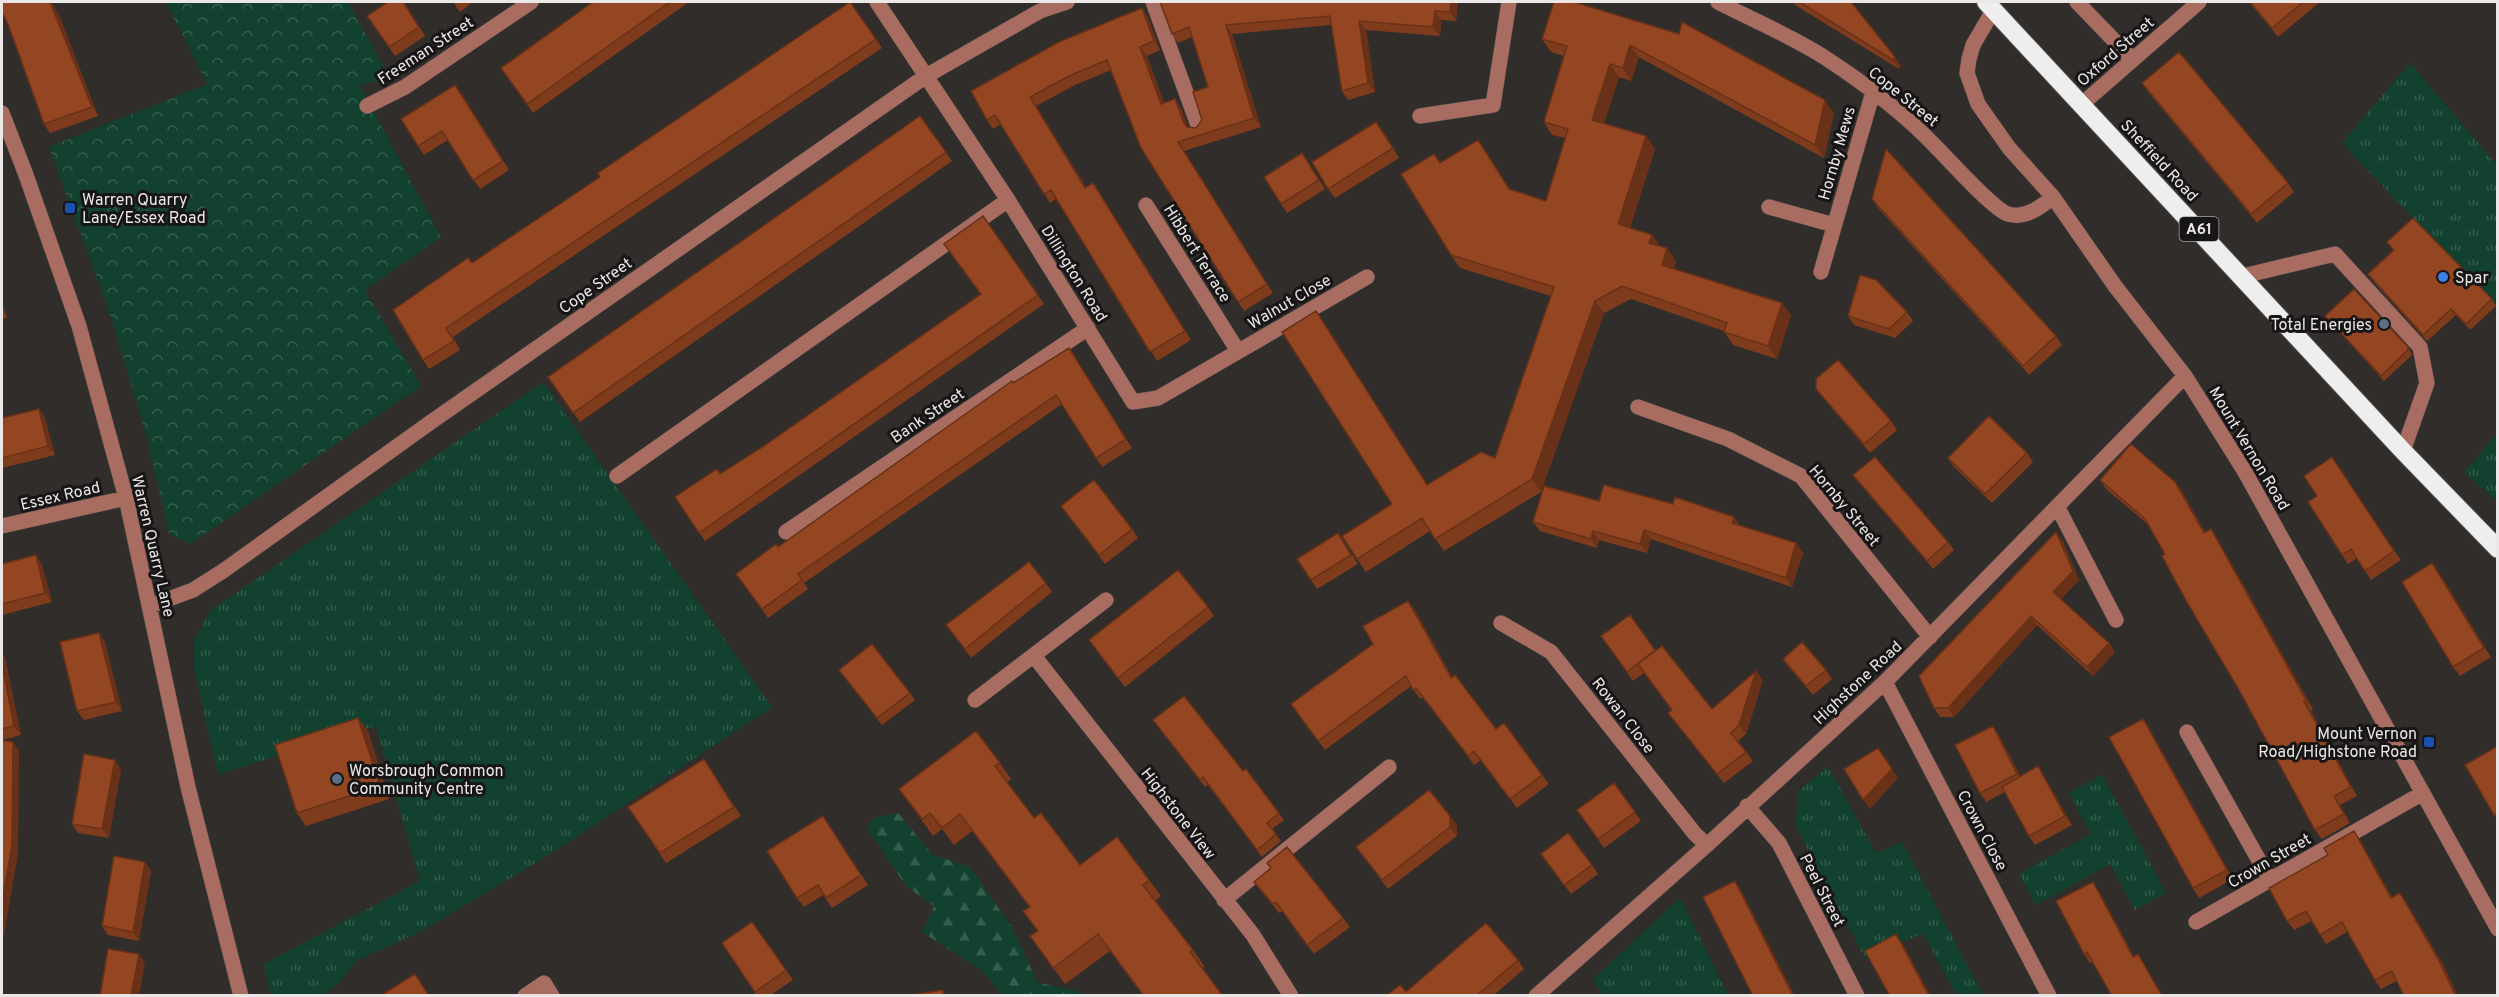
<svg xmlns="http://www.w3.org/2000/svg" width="2499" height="997" viewBox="0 0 2499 997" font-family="Overpass,sans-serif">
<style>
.grass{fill:url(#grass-tufts)}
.forest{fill:url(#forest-firs)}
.park{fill:url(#park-crowns)}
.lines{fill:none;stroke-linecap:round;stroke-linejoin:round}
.minor-casing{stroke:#4f4b49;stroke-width:16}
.highway-casing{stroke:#4f4b49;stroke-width:20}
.minor{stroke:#a86c60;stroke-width:15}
.highway{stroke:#eee;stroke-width:18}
.wall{fill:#7f3c1d}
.shaded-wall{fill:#683118}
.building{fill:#944622;stroke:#683118;stroke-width:1.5}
.transit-dot{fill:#1a4fb4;stroke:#171515;stroke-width:2}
.shop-dot{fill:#3f7fe0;stroke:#171515;stroke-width:2}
.service-dot{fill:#5c6f8a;stroke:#171515;stroke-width:2}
.labels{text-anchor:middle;stroke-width:6;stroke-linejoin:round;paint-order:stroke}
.shield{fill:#171515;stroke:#aba8a7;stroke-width:1.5}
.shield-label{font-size:15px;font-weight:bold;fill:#eae7e6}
.street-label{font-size:16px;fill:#eae7e6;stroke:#171515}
.poi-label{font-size:16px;fill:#eae7e6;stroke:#171515;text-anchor:start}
</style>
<defs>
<pattern id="grass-tufts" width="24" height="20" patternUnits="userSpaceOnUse" patternTransform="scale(1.5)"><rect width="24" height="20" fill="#12422f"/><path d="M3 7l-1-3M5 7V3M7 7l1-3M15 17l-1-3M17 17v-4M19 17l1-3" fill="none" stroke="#355d4d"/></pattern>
<pattern id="forest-firs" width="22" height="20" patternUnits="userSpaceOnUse" patternTransform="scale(1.5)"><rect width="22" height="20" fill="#12422f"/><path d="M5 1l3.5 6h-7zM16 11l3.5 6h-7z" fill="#355d4d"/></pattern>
<pattern id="park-crowns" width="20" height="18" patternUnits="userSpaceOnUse" patternTransform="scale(1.5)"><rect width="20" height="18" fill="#12422f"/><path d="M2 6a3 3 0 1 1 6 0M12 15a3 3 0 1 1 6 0" fill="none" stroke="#355d4d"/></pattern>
</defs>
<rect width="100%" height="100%" fill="#312d2b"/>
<path class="grass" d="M2410 63 2497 165V307L2342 143Z
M543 382 772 707 552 853 422 931 356 961 341 981 324 995H270L264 964 420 881 376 726 218 774 194 669V640L211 610Z
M2497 434V501L2464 472Z
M1828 767 1876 853 1902 842 1983 995H1956L1923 933 1866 960 1795 825 1799 790Z
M2102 775 2166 893 2135 910 2110 864 2036 905 2019 874 2091 834 2069 793Z
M1680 898 1728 995H1602L1593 979Z"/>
<path class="forest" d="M898 813 933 855 970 867 1012 927 1037 982 1091 995H1003L981 970 922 932 934 906 906 886 867 828 873 818Z"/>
<path class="park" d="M166 2H348L389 76 360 86 441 237 365 290 421 386 190 544 169 534 148 441 112 320 49 147 207 84Z"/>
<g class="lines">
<defs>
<path id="minor" d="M877 2 1008 200 1133 402 1158 398 1367 277
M1153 2 1199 128
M1718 2C1753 20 1791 36 1824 57 1864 83 1905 114 1938 149 1950 161 1994 210 2008 214 2025 219 2041 207 2053 197
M2077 2 2132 59
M1994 9 1973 45 1969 59 1967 73 1978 104 2009 148 2053 197 2115 286 2185 376 2245 472 2498 929
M2082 104 2199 2
M367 106 405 87 531 2
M2 113 26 175 79 326 126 498 188 787 241 996
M1420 116 1493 105 1509 2
M1146 205 1238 351
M1769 207 1834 225
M1821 272 1873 92
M2243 276 2335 254 2420 347 2427 383 2403 451
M1638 407 1728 439 1801 476 1930 637
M617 476 1008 200
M2058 508 2116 620
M2 526 126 498
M786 532 1088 328
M150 606 193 590 223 571 431 422 926 76 1040 11 1067 2
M1501 623 1551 652 1695 834 1707 845
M1034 656 1253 935 1291 996
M1885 682 2049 996
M975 700 1106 600
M2187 732 2270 880
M1747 806 1779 843 1857 996
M1224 900 1389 767
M2196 922 2423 793
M525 996 544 983 552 996
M1536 996 1707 845 1885 682 2185 376"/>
<path id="highway" d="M1986 2 2403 451 2498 549"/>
</defs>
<use href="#minor" class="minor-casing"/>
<use href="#highway" class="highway-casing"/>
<use href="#minor" class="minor"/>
<use href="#highway" class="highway"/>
</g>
<path class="wall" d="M388 2H404L425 36 395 56 367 16Z
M453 2H473L460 12Z
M593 2H689L533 113 501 68Z
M850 2 882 48 453 337 460 350 429 369 423 360 472 263 600 177Z
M1160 2H1458L1456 21 1441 20 1440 36 1366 30 1375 92 1348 100 1342 91 1331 25 1232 34 1261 127 1184 151 1273 293 1244 311 1238 302 1111 70 1075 85 1036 106 1086 187 1099 192 1191 340 1157 361 1056 199 1050 203 1001 124 993 129 987 120 1148 17 1160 50 1147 56 1164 103 1181 108 1188 127 1196 128 1202 120 1208 87 1192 37 1178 43 1172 34Z
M1554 2 1834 113 1824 158 1639 57 1631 81 1619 77 1604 123 1646 136 1655 149 1630 228 1652 235 1660 246 1667 248 1676 261 1674 269 1782 303 1791 316 1777 359 1733 345 1724 331 1631 299 1604 313 1541 492 1444 551 1430 531 1366 572 1357 559 1392 504 1316 311 1427 485 1495 458 1551 296 1460 268 1451 255 1441 163 1487 153 1510 190 1546 201 1565 138 1552 135 1544 122 1564 56 1551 52 1542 39Z
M1793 2H1851L1901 66 1899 69 1795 5Z
M2249 2H2320L2278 37Z
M59 15 98 116 50 133 44 124Z
M2142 83 2288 183 2294 192 2257 223 2148 92Z
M462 94 509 170 480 189 448 140 424 155 418 146Z
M920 116 952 161 580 422 548 377Z
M1383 131 1399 158 1335 198 1328 189Z
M1308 162 1325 189 1287 213 1281 204Z
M1872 199 2056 336 2062 345 2029 375 1878 208Z
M983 216 1044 304 705 541 675 497 720 474 761 448 981 294Z
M2387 242 2492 299 2496 306 2470 330 2456 315 2427 341 2372 280 2368 274 2393 250Z
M2 301 7 318 2 319Z
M1907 312 1913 321 1895 338 1854 325 1848 316Z
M2325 316 2408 347 2411 352 2412 355 2384 381Z
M1069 348 1132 448 1102 467 1062 404 804 583 808 589 768 618 736 574 778 547 1013 383Z
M1816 389 1891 421 1897 430 1870 453 1823 398Z
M39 409 45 418 55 455 2 468V418Z
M2027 453 2033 462 1992 503 1954 467 1948 458Z
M2332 457 2401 560 2371 580 2357 558 2348 564 2342 555 2317 496Z
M1853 475 1948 542 1954 550 1933 569 1859 483Z
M2100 480 2175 482 2182 491 2205 532 2211 529 2217 538 2313 709 2311 711 2357 796 2340 805 2350 823 2322 839 2315 830 2165 554 2150 526 2106 489Z
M1599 501 1673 504 1734 517 1739 525 1796 543 1803 553 1792 587 1651 539 1647 553 1599 540 1597 548 1540 531 1533 522Z
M1061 506 1132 529 1138 538 1105 564Z
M2062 540 2079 580 2061 599 2109 643 2115 652 2093 676 2037 625 1954 717H1940L1934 708Z
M1344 542 1358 564 1317 589 1311 580Z
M36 555 42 565 52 602 2 615V564Z
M2432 563 2491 657 2460 676 2453 667Z
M1046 583 1052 592 971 658 953 634Z
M1208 607 1214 616 1125 687 1089 640Z
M1415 610 1452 677 1496 729 1542 775 1549 784 1517 808 1481 760 1474 765 1423 697 1420 699 1411 686 1325 750 1291 704 1373 644Z
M99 633 105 642 122 711 84 720 77 711Z
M1601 636 1656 651 1712 709 1756 671 1763 680 1746 734 1738 741 1753 761 1724 783 1675 722 1668 713 1672 710 1644 673 1633 681Z
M2 654 5 658 21 735 2 740Z
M1783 659 1826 670 1832 679 1813 695 1789 668Z
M839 670 910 693 915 700 882 725Z
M358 718 368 731 389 799 306 826 297 813Z
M2143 719 2149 728 2233 879 2199 898 2193 888Z
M1153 720 1243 771 1246 769 1284 820 1272 829 1281 841 1262 857 1208 785 1205 787Z
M1999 735 2020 776 2038 766 2044 776 2072 825 2035 845 2029 836 2005 792 1986 802 1980 793Z
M2498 746V820L2494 815Z
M704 759 741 816 666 863 628 807Z
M1000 763 1011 779 1007 782 1034 818 1080 865 1149 880 1161 896 1155 901 1193 950 1205 967 1202 968 1223 996H1143L1110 951 1065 984 1030 936 1037 931 1023 911 1029 907 972 831 954 845 942 829 933 836 899 789Z
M121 769 109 838 78 833 72 824Z
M1614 783 1641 821 1604 848 1577 810Z
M823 816 868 885 832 908 823 895 804 907 797 898Z
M1450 816 1457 825V836L1388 889 1356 847Z
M2354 831 2360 840 2392 897 2406 902 2444 966 2396 981 2381 989 2375 980 2347 932 2326 944 2312 921 2294 930 2287 921 2328 855Z
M145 862 151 871 139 941 108 935 102 926Z
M1548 863 1592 865 1598 874 1571 894Z
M1254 882 1343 918 1350 927 1314 954 1282 911 1279 913Z
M2093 882 2099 891 2134 957 2138 954 2144 964 2092 962 2090 963 2084 954Z
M752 922 793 980 769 996H757L722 943Z
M1518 960 1524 969 1493 996H1386L1406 992Z"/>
<path class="shaded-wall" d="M50 2H52L59 15 98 116 92 107Z
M1451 2H1458L1456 21 1450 12Z
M1142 8 1148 17 1160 50 1154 41Z
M1435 11 1441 20 1440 36 1433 27Z
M1359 21 1366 30 1375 92 1368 83Z
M1226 25 1232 34 1261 127 1254 118Z
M1630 45 1639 57 1631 81 1623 68Z
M1140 47 1147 56 1167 113 1161 104Z
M1895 57 1901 66 1899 69 1893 60Z
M1610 64 1619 77 1601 133 1592 120Z
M1030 97 1036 106 1091 196 1085 188Z
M1175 99 1181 108 1190 132 1184 123Z
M1825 100 1834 113 1824 158 1815 145Z
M1646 136 1655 149 1627 237 1618 224Z
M1478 140 1487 153 1518 202 1509 189Z
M1178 142 1184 151 1273 293 1267 284Z
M1093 183 1099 192 1191 340 1185 331Z
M1652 235 1661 247 1649 243Z
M1667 248 1676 261 1671 278 1662 265Z
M2 301 7 318 2 310Z
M1595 301 1604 313 1541 492 1532 479Z
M1782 303 1791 316 1777 359 1768 346Z
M1316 311 1325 324 1436 498 1427 485Z
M39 409 45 418 55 455 48 446Z
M2175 482 2182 491 2210 542 2204 533Z
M1734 517 1740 526 1732 523Z
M2211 529 2217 538 2313 709 2306 700Z
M1644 530 1651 539 1647 553 1640 544Z
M1593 531 1599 540 1597 548 1591 539Z
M2056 532 2062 540 2079 580 2059 601 2053 592Z
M1796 543 1803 553 1792 587 1786 578Z
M36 555 42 565 52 602 45 593Z
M2432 563 2439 572 2491 657 2484 648Z
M1408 601 1415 610 1457 687 1451 678Z
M2031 616 2037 625 1954 717 1948 708Z
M99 633 105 642 122 711 116 702Z
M2109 643 2115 652 2093 676 2087 667Z
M2 654 5 658 21 735 14 726 2 664Z
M1756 671 1763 680 1746 734 1739 725Z
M2304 701 2311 711 2357 796 2351 787Z
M358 718 368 731 389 799 380 786Z
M2143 719 2149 728 2233 879 2227 870Z
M1993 726 1999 735 2024 783 2017 774Z
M13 742 19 751 18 854 2 947V903Z
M1878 748 1898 778 1870 809 1863 800Z
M115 760 121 769 109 838 102 829Z
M2038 766 2044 776 2072 825 2065 816Z
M2334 796 2340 805 2350 823 2344 814Z
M1450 816 1457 825V836L1450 827Z
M2354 831 2360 840 2397 907 2391 898Z
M145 862 151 871 139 941 133 932Z
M1735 881 1741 890 1795 996H1793Z
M2093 882 2099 891 2139 966 2133 957Z
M2400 893 2406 902 2444 966 2458 996H2456Z
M1896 934 1903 944 1931 996H1929Z
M139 954 145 963 139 996H131Z
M2138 954 2144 964 2163 996H2162Z"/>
<path class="building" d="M2 2H50L92 107 44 124 8 24 2 12Z
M388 2H403L419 27 389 47 367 16Z
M593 2H670L527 104 501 68Z
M850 2 876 39 446 328 454 341 423 360 393 310 468 258 472 263 600 177 598 173Z
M1160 2H1451L1450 12 1435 11 1433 27 1359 21 1368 83 1342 91 1330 16 1226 25 1254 118 1178 142 1267 284 1238 302 1141 148 1107 60 1069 76 1030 97 1085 188 1093 183 1185 331 1150 352 1051 190 1044 194 995 115 987 120 971 91 1059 42 1142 8 1154 41 1140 47 1161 104 1175 99 1184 123 1187 127 1196 128 1202 120 1193 92 1208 87 1189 27 1172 34Z
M1554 2H1574L1679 34 1682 22 1825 100 1815 145 1630 45 1623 68 1610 64 1592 120 1646 136 1618 224 1652 235 1649 243 1667 248 1662 265 1782 303 1768 346 1724 332 1727 323 1622 286 1595 301 1532 479 1435 539 1422 518 1357 559 1342 536 1392 504 1282 332 1316 311 1427 485 1481 452 1495 458 1554 287 1451 255 1401 174 1434 154 1440 163 1478 140 1509 189 1546 201 1568 129 1544 122 1567 46 1542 39Z
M1799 2H1851L1895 57 1893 60Z
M2250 2H2303L2272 28Z
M2179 52 2288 183 2251 214 2142 83Z
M455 85 503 161 473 180 442 131 418 146 401 119Z
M920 116 946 152 573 413 548 377Z
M1376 122 1393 148 1328 189 1312 162Z
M1886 149 2056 336 2023 366 1872 199Z
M1302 153 1319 180 1281 204 1264 177Z
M983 216 1038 295 699 533 675 497 717 469 720 474 761 448 981 294 944 244Z
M2413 218 2492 299 2466 324 2451 309 2423 335 2368 274 2394 250 2387 242Z
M1860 275 1876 280 1907 312 1889 329 1848 316Z
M2354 289 2408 347V350L2381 376 2325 316Z
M1069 348 1126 439 1096 458 1056 395 798 574 802 580 762 609 736 574 776 544 778 547 1012 381 1013 383Z
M1838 360 1891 421 1864 444 1816 389V379Z
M39 409 48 446 2 458V418Z
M1989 416 2027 453 1985 494 1948 458Z
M2131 444 2175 482 2204 533 2211 529 2306 700 2304 701 2351 787 2334 796 2344 814 2315 830 2238 688 2188 604 2162 556 2165 554 2145 519 2100 480Z
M1875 457 1948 542 1927 561 1853 475Z
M2332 457 2394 551 2365 571 2351 549 2342 555 2308 502 2317 496 2304 476Z
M1094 480 1132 529 1099 555 1061 506Z
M1604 485 1673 504 1675 497 1734 517 1732 523 1796 543 1786 578 1644 530 1640 544 1593 531 1591 539 1533 522 1544 486 1599 501Z
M2056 532 2073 571 2053 592 2109 643 2087 667 2031 616 1948 708H1934L1919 676Z
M1338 533 1351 555 1311 580 1297 559Z
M36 555 45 593 2 604V564Z
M1029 562 1046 583 965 649 946 625Z
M2432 563 2484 648 2453 667 2402 582Z
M1178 570 1208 607 1118 678 1089 640Z
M1408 601 1451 678 1455 675 1496 729 1504 723 1542 775 1510 799 1474 751 1468 756 1416 688 1413 690 1406 676 1318 741 1291 704 1373 644 1363 626Z
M1630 615 1655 650 1627 672 1601 636Z
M99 633 116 702 77 711 60 642Z
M1802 642 1826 670 1806 686 1783 659Z
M872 644 910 693 877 718 839 670Z
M1662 646 1712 709 1756 671 1739 725 1731 733 1746 752 1717 774 1668 713 1672 710 1638 664Z
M2 664 14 726 2 729Z
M1184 696 1243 771 1246 769 1279 813 1267 823 1276 834 1257 850 1203 777 1200 780 1153 720Z
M358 718 380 786 297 813 275 745Z
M2143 719 2227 870 2193 888 2109 737Z
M1993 726 2017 774 1980 793 1955 745Z
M976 731 1000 763 995 766 1034 818 1041 813 1080 865 1117 837 1149 880 1143 885 1193 950 1190 952 1223 996H1144L1098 934 1053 968 1030 936 1038 931 1023 911 1030 907 960 814 942 828 930 813 922 819 899 789Z
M2 740 13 742 12 845 2 903Z
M2498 746V813L2494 815 2465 765Z
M1878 748 1892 769 1863 800 1844 769Z
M84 754 115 760 102 829 72 824Z
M704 759 734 807 660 853 628 807Z
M2038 766 2065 816 2029 836 2002 787Z
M1614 783 1635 812 1598 839 1577 810Z
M1429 790 1450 816V827L1382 880 1356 847Z
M823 816 861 875 826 898 818 885 797 898 767 851Z
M2354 831 2391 898 2400 893 2437 957 2456 996H2404L2392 971 2375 980 2342 922 2320 935 2306 911 2287 921 2269 888 2328 855 2324 848Z
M1568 833 1592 865 1564 885 1541 854Z
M1287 847 1343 918 1307 945 1276 902 1273 904 1254 882 1271 868 1267 863Z
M114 856 145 862 133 932 102 926Z
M1735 881 1793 996H1753L1703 897Z
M2093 882 2133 957 2138 954 2162 996H2112L2087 952 2084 954 2056 901Z
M752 922 786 970 755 992 722 943Z
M1486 923 1518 960 1476 996H1386L1400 985 1406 992Z
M1896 934 1929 996H1890L1865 951Z
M108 949 139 954 131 996H100Z
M415 974 429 996H380Z
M943 990V996H904Z"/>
<g class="transit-dot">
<rect x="64" y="202" width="12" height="12" rx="3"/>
<rect x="2423" y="736" width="12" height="12" rx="3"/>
</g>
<circle class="shop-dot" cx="2443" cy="277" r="6"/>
<g class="service-dot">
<circle cx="2384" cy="324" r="6"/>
<circle cx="337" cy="779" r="6"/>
</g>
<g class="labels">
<rect class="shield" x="2179.5" y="217" width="39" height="24" rx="4.5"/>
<g class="shield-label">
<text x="2199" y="234">A61</text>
</g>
<g class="street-label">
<text transform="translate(425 50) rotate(-33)" y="6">Freeman Street</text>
<text transform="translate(2115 51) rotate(-41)" y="6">Oxford Street</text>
<text transform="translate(1904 96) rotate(39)" y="6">Cope Street</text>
<text transform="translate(1836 153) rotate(-74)" y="6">Hornby Mews</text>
<text transform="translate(2160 160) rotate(47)" y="6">Sheffield Road</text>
<text transform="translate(1198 253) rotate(58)" y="6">Hibbert Terrace</text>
<text transform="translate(1075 273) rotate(58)" y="6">Dillington Road</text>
<text transform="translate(595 285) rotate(-35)" y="6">Cope Street</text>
<text transform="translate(1289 301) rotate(-30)" y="6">Walnut Close</text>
<text transform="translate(927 415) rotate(-34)" y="6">Bank Street</text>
<text transform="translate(2250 448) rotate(59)" y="6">Mount Vernon Road</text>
<text transform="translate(60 495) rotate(-13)" y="6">Essex Road</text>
<text transform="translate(1845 505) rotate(50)" y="6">Hornby Street</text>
<text transform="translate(154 546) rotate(77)" y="6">Warren Quarry Lane</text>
<text transform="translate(1857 682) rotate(-43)" y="6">Highstone Road</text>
<text transform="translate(1624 715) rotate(52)" y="6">Rowan Close</text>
<text transform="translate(1179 813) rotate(52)" y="6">Highstone View</text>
<text transform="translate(1983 830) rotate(62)" y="6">Crown Close</text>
<text transform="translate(2269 860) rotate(-30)" y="6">Crown Street</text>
<text transform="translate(1823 890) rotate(63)" y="6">Peel Street</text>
</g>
<g class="poi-label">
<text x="82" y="205">Warren Quarry<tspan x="82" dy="18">Lane/Essex Road</tspan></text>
<text x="2455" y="283">Spar</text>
<text x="2372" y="330" text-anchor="end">Total Energies</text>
<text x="2417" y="739" text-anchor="end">Mount Vernon<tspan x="2417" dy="18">Road/Highstone Road</tspan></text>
<text x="349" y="776">Worsbrough Common<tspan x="349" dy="18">Community Centre</tspan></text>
</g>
</g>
<rect width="2499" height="997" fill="none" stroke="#eae7e6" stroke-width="6"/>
</svg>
